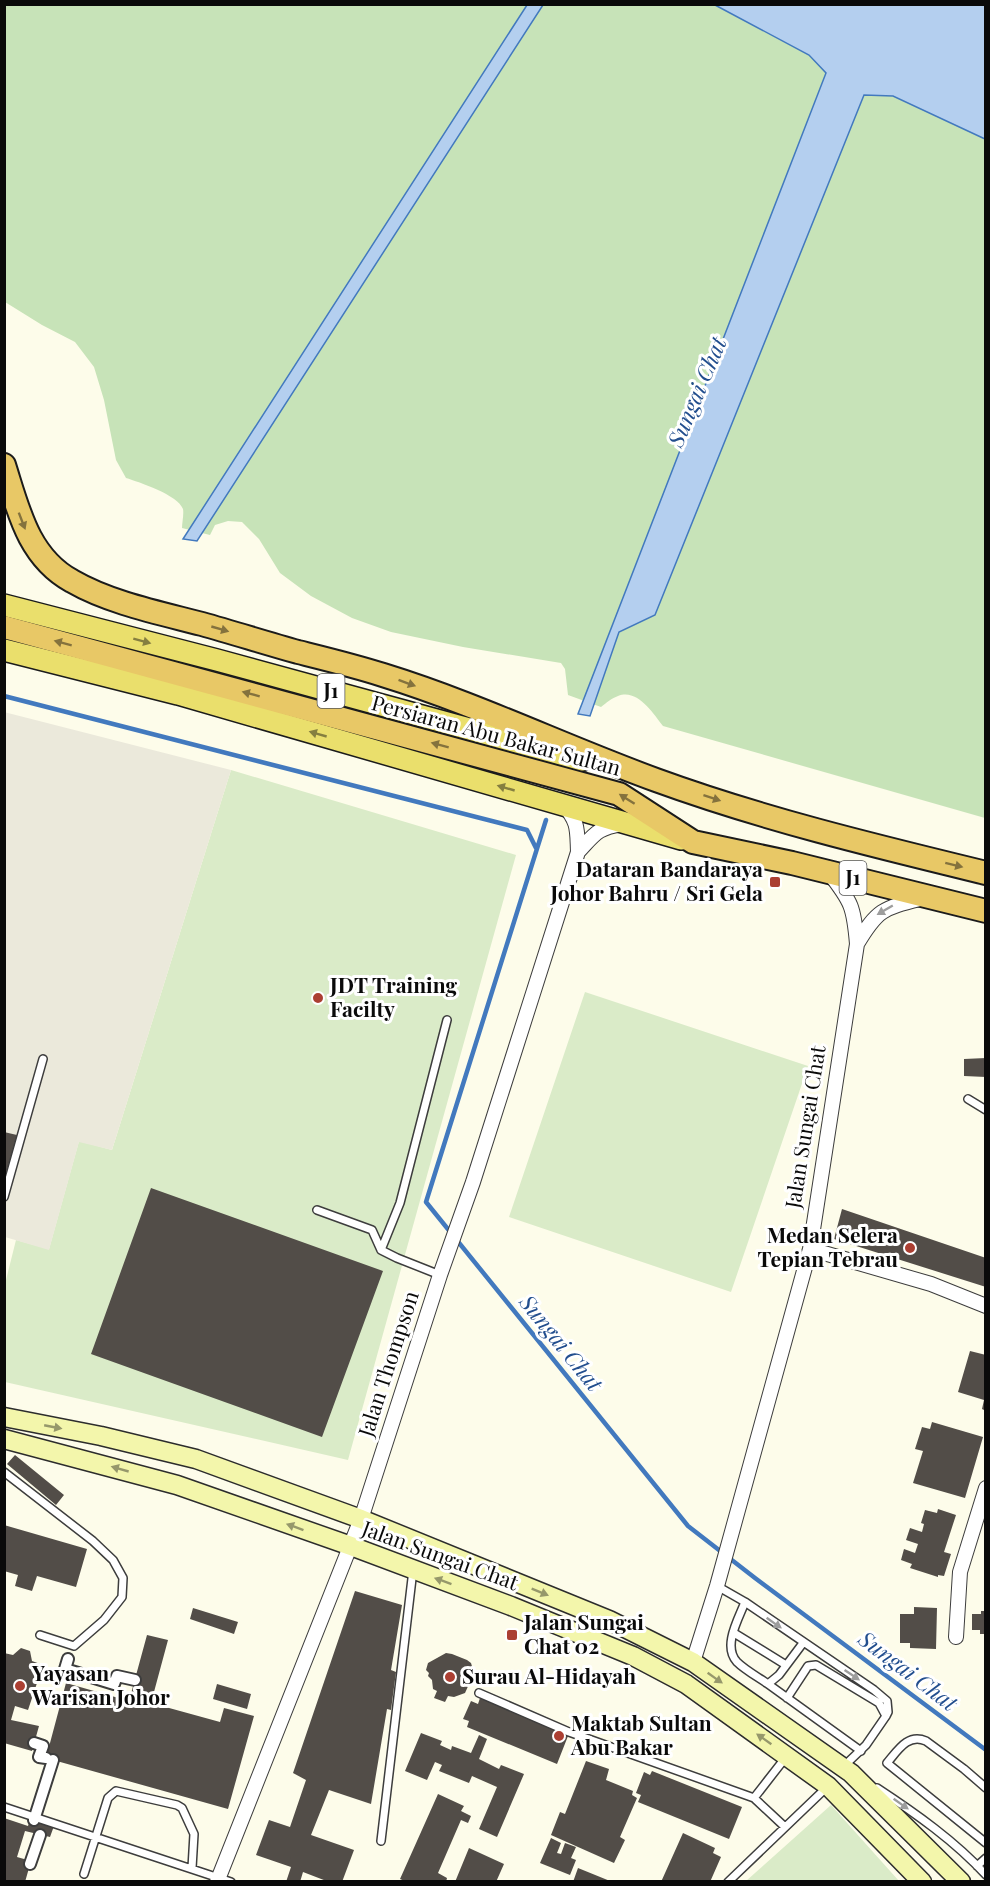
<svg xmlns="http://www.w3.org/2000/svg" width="990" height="1886" viewBox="0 0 990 1886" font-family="'Playfair Display',serif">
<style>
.green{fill:#c7e3b8}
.pitch{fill:#daebc8}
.plaza{fill:#ebe9db}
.water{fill:#b4cfef;stroke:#4279be;stroke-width:1.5}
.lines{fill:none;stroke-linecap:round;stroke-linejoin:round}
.stream{stroke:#4279be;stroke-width:4.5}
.building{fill:#524d48}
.service-casing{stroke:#3d3d3d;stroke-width:10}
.pedestrian-casing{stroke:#3d3d3d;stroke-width:14}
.minor-casing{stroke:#3d3d3d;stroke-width:16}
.secondary-casing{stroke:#2c2c2c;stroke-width:21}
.primary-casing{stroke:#1b1b1b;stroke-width:24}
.trunk-casing{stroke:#1b1b1b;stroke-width:26}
.service{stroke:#fff;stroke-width:7}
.pedestrian{stroke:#fff;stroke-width:10}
.minor{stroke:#fff;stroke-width:14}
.secondary{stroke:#f3f6ab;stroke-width:18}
.primary{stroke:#eadf6c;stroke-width:21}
.trunk{stroke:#e8c866;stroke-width:22}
.oneway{fill:#84723d}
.oneway2{fill:#857f40}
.oneway3{fill:#9d9d9d}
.oneway4{fill:#96986b}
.poi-dot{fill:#ab3f32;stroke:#fff;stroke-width:2}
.labels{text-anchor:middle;stroke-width:6;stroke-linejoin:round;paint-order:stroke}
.shield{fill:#fff;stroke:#545454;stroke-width:1.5}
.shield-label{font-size:20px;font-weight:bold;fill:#0a0a0a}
.street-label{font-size:21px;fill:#0a0a0a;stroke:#fff}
.poi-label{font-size:21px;font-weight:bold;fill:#0a0a0a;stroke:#fff;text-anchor:start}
.water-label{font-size:22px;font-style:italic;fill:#224e8e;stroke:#fff}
</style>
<rect width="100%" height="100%" fill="#fdfcea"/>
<path class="green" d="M4 5H715L809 55 827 73 864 95 893 96 985 139V818L663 726C653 713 637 688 618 696 612 698 606 703 601 707L568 695 565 669 561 663 463 647 391 632 352 618 311 596 280 573 259 539 242 522 228 521 215 525 210 535 182 528C182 523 184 514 183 509 178 495 139 482 126 478L116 460 104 400 94 367 75 342 42 325 5 302Z"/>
<path class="pitch" d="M231 770 516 855 348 1460 5 1382V1284L16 1240 49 1249 79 1141 112 1150Z
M585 992 808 1066 731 1292 509 1217Z
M831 1805 899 1881H746Z"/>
<path class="plaza" d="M4 712 231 770 112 1150 79 1142 49 1250 5 1237Z"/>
<path class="water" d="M527 5H543L197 541 183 539Z
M715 5H985V139L893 96 864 95 655 615 619 632 590 716 578 714 826 73 809 55Z"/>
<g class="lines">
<path class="stream" d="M4 696 527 830 536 848
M546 820 426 1202 688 1526 755 1578 986 1750"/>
</g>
<path class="building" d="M986 1058V1077L964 1076V1059Z
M4 1132 17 1135 5 1177H4Z
M151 1188 383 1271 322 1437 91 1354Z
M842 1209 986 1258V1287L834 1239Z
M970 1351 986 1355V1411L982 1409 984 1400 958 1392Z
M932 1422 983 1437 965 1498 913 1483 923 1451 915 1449 922 1427 930 1429Z
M15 1455 64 1495 56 1505 7 1464Z
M938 1509 956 1515 944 1552 951 1554 944 1576 938 1575V1577L910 1568 912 1564 901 1560 904 1549 915 1553 918 1544 906 1540 910 1528 922 1532 924 1524 921 1523 925 1510 937 1513Z
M4 1525 87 1549 76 1587 37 1576 32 1591 15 1586 18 1575 4 1571Z
M355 1591 402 1605 391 1670 396 1672 391 1710 387 1709 371 1804 329 1790 311 1835 354 1850 342 1882H329L303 1872 300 1882H286L291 1867 256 1855 269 1820 290 1827 306 1780 293 1773Z
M914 1607 937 1608 936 1649 910 1648V1643H900V1614H914Z
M193 1608 238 1622 234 1634 190 1619Z
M981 1611H986V1634H980V1630H972V1614H981Z
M147 1635 168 1640 151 1703 220 1722 224 1708 254 1716 228 1809 46 1758 66 1683 129 1701Z
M21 1648 30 1651 32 1661 43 1665 28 1710 15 1706 11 1720 39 1726 32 1751 4 1743V1653L13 1655Z
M446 1653 452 1654 467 1660 471 1663 474 1673 465 1693 454 1697 448 1696 445 1702 434 1698 437 1691 433 1689 432 1680 428 1676 429 1673 426 1670 428 1663Z
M217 1684 251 1694 247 1709 213 1699Z
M480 1698 568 1736 557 1764 467 1727 469 1721 463 1719 471 1701 478 1704Z
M421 1733 442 1741 440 1745 451 1750 452 1746 471 1753 479 1735 487 1739 479 1759 499 1769 501 1765 524 1774 497 1837 479 1829 497 1787 472 1776 469 1783 439 1771 442 1765 435 1762 427 1780 405 1771Z
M586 1761 609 1769 606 1780 633 1791 632 1795 637 1798 620 1837 625 1840 614 1863 551 1835 560 1812 565 1814Z
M652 1771 742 1807 729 1839 638 1802 641 1795 636 1793 644 1772 650 1775Z
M438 1794 464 1806 461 1811 471 1816 468 1823 461 1820 438 1873 447 1878 446 1882H407L400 1879Z
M4 1818 28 1826 30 1819 54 1826 50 1837 25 1831 17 1857 31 1861 25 1882H4Z
M683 1833 715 1848 713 1853 721 1857 710 1882H661Z
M551 1838 561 1843 557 1853 561 1854 565 1843 576 1847 571 1858 576 1860 570 1875 540 1863Z
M469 1848 504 1864 496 1882H455Z
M578 1868 610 1881V1882H573Z"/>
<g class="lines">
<defs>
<path id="service" d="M968 1099 986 1110
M4 1197 43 1059
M317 1210 372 1230 381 1250 397 1258 440 1275
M381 1250 400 1203 447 1020
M4 1472 93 1541 113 1560 123 1578 122 1597 104 1620 74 1646 40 1635
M717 1586 745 1602 874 1690 887 1701 888 1712 886 1716 866 1745 844 1766
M745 1602C739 1618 722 1646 737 1662 745 1670 758 1677 768 1684L779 1675 803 1643
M734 1633 786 1665
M768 1684 861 1751
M479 1693 569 1732 754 1798 786 1757
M787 1698 808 1666 816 1665 879 1703 886 1716
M877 1788C915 1813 955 1841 986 1875
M986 1788 964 1769 926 1741C908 1733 898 1750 887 1763L986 1843
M754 1798 785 1827
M4 1807 231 1882
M381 1841 413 1570
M977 1866 986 1858
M84 1874 108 1798 116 1791 177 1805 182 1808 194 1834 192 1868
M728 1882 826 1788"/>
<path id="pedestrian" d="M68 1659 65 1669 114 1684 117 1676 135 1680
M34 1743 43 1746 39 1757 46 1758
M34 1820 53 1760
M30 1864 40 1835"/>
<path id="minor" d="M578 852C595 834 597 828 622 824
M857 944C877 910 883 908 920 899
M810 1249 931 1284 986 1306
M956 1637 960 1572 986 1488
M693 1662 717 1586 810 1249 857 944C854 908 852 902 829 873
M217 1882 361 1519 440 1275 473 1182 578 852C577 829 579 823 563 804"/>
<path id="secondary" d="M4 1417 101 1436 196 1459 361 1519 609 1620 693 1662 851 1773 961 1882
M4 1439 177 1485 351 1546 511 1606 633 1656 686 1684 828 1786 922 1882"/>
<path id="primary" d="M4 605 217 660 583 760
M4 650 178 694 681 839"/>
<path id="trunk" d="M4 465C18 509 28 557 72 581 110 603 160 613 202 624 234 633 266 643 298 652 326 659 355 666 383 675 477 704 565 747 656 780 763 819 875 846 986 873
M4 627 619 794 693 842 792 863 986 911"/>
</defs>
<use href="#service" class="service-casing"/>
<use href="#pedestrian" class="pedestrian-casing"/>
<use href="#minor" class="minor-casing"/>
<use href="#secondary" class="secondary-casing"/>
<use href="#primary" class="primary-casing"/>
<use href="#trunk" class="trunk-casing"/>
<use href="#service" class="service"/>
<use href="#pedestrian" class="pedestrian"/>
<use href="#minor" class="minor"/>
<use href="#secondary" class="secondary"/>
<use href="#primary" class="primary"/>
<use href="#trunk" class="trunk"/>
</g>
<defs><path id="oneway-solid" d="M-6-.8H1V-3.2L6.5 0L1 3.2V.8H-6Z" transform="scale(1.5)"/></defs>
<g class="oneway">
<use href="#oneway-solid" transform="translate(22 521) rotate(69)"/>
<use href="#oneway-solid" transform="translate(220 629) rotate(16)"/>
<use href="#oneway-solid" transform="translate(63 643) rotate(-165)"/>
<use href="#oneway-solid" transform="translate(407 683) rotate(20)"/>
<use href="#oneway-solid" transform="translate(251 694) rotate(-165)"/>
<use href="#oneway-solid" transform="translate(440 745) rotate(-165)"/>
<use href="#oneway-solid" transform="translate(712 798) rotate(18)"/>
<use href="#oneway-solid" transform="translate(627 799) rotate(-148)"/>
<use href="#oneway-solid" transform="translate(954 865) rotate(14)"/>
</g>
<g class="oneway2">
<use href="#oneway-solid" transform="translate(142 641) rotate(15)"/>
<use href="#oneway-solid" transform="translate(318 734) rotate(-164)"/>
<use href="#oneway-solid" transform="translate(506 788) rotate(-164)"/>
</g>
<g class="oneway3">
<use href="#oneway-solid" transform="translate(885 910) rotate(150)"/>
<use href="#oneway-solid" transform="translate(774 1623) rotate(35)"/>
<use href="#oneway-solid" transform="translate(852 1675) rotate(34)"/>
<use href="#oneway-solid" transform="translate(901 1804) rotate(35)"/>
</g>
<g class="oneway4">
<use href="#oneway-solid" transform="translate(53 1427) rotate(11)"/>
<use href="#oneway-solid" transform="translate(120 1469) rotate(-164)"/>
<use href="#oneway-solid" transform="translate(295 1527) rotate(-160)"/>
<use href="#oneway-solid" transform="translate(443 1581) rotate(-160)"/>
<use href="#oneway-solid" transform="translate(540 1592) rotate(22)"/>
<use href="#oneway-solid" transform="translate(715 1678) rotate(35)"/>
<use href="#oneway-solid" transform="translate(764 1739) rotate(-145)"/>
</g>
<g class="poi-dot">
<rect x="769" y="876" width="12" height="12" rx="3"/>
<circle cx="318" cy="998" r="6"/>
<circle cx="910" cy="1248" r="6"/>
<rect x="506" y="1629" width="12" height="12" rx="3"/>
<circle cx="450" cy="1677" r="6"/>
<circle cx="20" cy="1686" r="6"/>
<circle cx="559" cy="1736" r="6"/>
</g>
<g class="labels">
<g class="shield">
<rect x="317.5" y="674" width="27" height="34" rx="4.5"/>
<rect x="839.5" y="861" width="27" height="34" rx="4.5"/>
</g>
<g class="shield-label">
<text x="331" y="698">J1</text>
<text x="853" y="885">J1</text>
</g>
<g class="street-label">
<text transform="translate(496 736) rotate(15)" y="7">Persiaran Abu Bakar Sultan</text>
<text transform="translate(806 1127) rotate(-81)" y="7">Jalan Sungai Chat</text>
<text transform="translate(389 1364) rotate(-72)" y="7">Jalan Thompson</text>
<text transform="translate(440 1556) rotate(20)" y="7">Jalan Sungai Chat</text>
</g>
<g class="poi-label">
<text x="763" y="877" text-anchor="end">Dataran Bandaraya<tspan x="763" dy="24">Johor Bahru / Sri Gela</tspan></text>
<text x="330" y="993">JDT Training<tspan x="330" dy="24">Facilty</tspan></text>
<text x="898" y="1243" text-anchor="end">Medan Selera<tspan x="898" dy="24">Tepian Tebrau</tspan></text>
<text x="524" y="1630">Jalan Sungai<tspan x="524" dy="24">Chat 02</tspan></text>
<text x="32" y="1681">Yayasan<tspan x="32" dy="24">Warisan Johor</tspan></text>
<text x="462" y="1684">Surau Al-Hidayah</text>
<text x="571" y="1731">Maktab Sultan<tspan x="571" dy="24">Abu Bakar</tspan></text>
</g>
<g class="water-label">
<text transform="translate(697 392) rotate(-67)" y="8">Sungai Chat</text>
<text transform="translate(561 1343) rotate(51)" y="8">Sungai Chat</text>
<text transform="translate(908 1671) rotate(37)" y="8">Sungai Chat</text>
</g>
</g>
<rect width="990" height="1886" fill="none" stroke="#0a0a0a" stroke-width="12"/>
</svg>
